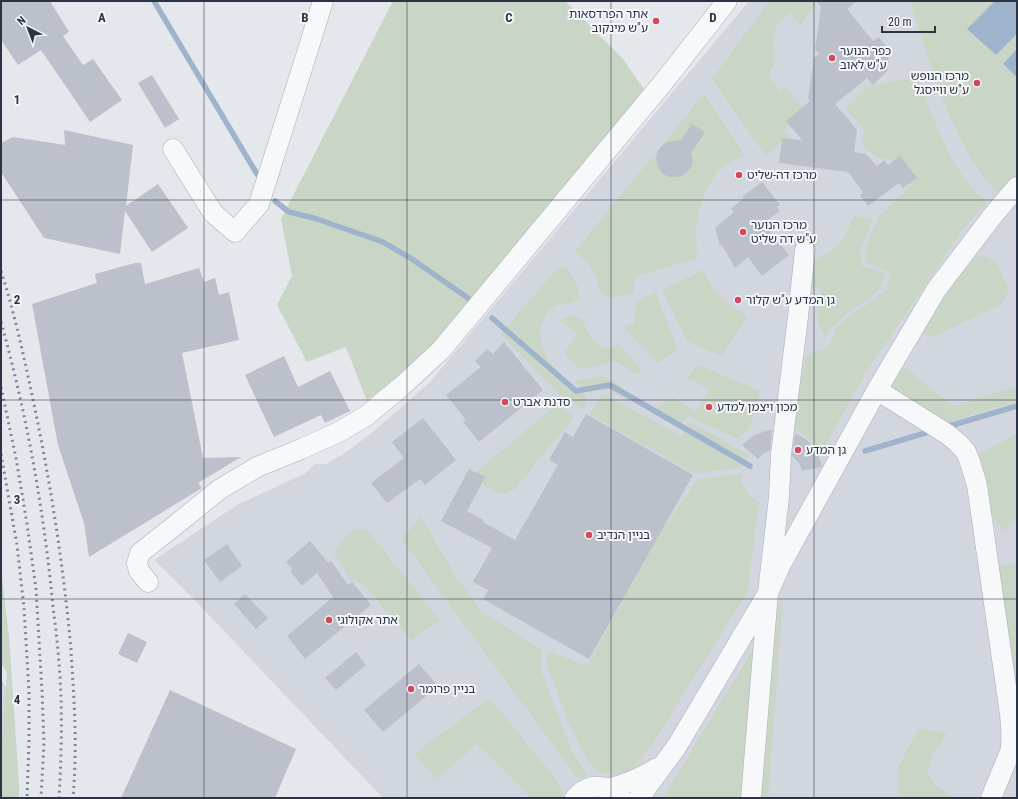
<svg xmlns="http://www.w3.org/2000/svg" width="1018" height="799" viewBox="0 0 1018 799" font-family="'Roboto Condensed','Noto Sans Hebrew',sans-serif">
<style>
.built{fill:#d2d6de}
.green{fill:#c9d6c5}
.water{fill:#9fb4cc}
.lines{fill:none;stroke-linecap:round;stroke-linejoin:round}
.stream{stroke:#9fb4cc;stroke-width:5.5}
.building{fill:#bbc0ca}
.street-casing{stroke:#a9aeb7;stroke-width:21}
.street{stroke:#f7f8fa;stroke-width:20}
.rail{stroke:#7d8696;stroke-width:3;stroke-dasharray:2 4;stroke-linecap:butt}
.grid{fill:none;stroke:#2b3445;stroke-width:1;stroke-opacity:0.55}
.poi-dot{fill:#d1495b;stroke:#f4f6f9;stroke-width:1.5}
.labels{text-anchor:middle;stroke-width:4;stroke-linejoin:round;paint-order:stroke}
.poi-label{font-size:12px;fill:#2b3445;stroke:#f4f6f9;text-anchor:start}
.grid-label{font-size:13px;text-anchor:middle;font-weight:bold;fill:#2b3445;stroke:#f4f6f9;stroke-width:4;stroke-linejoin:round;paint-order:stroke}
</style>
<rect width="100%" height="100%" fill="#e4e7ec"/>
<path class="built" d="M749 1H1017V798H383L185 590 154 560 237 505 306 473 315 464H326L345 453 373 432 430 382Z
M1 679 8 691 1 798Z"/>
<path class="green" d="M393 1H565L623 59 648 95 438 343 367 401 346 347 307 362 277 305 292 276 281 219Z
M769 1H812L816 5 800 24 790 13 777 24 773 41 775 63 768 76 780 91 785 87 806 110 783 131 791 137 765 155 712 79Z
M910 1H1017V178L1000 197 973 163 949 116 926 50Z
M901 80H919C931 113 943 146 962 175 968 184 979 195 987 203L963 229 865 374 820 455 810 440 801 431 792 426 806 355 829 347 836 328 854 313 876 299 887 289 890 272 875 266 867 264 864 252 878 218 910 186 912 172 899 161 878 158 865 148 862 139 865 130 845 108 865 88Z
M704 94 744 155 720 168 707 188 703 197 696 225 697 258 634 277V292L615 298H607L600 291 596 277 588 263 575 251Z
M854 216 873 219 860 251 862 266 884 273 883 285 870 298 852 309 834 325 825 337 817 319 821 288 809 286 812 262C825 255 839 248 846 234 849 228 851 222 854 216Z
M980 255 996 261 1009 289 1002 304 933 337 923 333 954 280Z
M559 266 568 269 579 289 580 299 570 303 555 306 548 312 539 329 541 343 547 358 561 376 583 393 587 399 584 409 558 393 501 334Z
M703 270 715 290 727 303 748 317 721 356 687 341 662 290Z
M655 292 678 349 658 363 623 327 634 323 636 305 635 302Z
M569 316 581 318C587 328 595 352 610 348 612 348 615 346 618 344L642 370 635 375 624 366 613 361C604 363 585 371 577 367 571 364 568 357 565 352L577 334 560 320Z
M698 365 760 391 750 428 738 439 687 416 678 428 651 412 672 397 696 412 710 390 691 379 690 382 686 379Z
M906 368 953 406 1017 386V401L959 419 939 427 891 397 896 374Z
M603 376 615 382 624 391 631 403 599 384 590 394 586 390 575 381Z
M602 393 681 436 691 422 750 456 740 468 694 473 590 415Z
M557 405 574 417 515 489 503 494 492 491 472 475Z
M1017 434V517L1005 531 994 519 980 482 971 463 978 454Z
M742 473C742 476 741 478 741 480 742 489 753 498 759 503L747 593 653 743 632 771 620 775 600 773 587 760 571 728 547 665 548 651 587 666 657 538 697 480Z
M421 517 455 575 482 612 541 649 542 674 572 751 588 776 578 779 401 539Z
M351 530H367L440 620 411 640 362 583 351 580 334 553Z
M1017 562V765L1006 757 997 567Z
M1 567 9 637 19 785V798H1V756L7 673 1 662Z
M783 599 768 798H663Z
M490 698 559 783 565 798H532L477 744 437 779 414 754Z
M918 729 947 733 933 753 927 773 935 785 955 798H902L898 791 897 770Z"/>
<path class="water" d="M995 1H1017V34L996 55 967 29Z
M1017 49V75L1016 76 1003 64Z"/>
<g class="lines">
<path class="stream" d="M154 1 257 174
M275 201 289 212 314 218 383 242 412 259 468 298
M492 318 576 391 610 385 750 466
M946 427 1017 406
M865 451 932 431"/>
</g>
<path class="building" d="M1 1H50L69 32 63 36 83 65 93 59 122 100 90 122 41 50 18 65 1 40Z
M816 1H857L847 9 873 41 879 37 889 50 888 70 873 85 867 78 835 104 857 130 854 152 866 154 877 166 884 160 888 165 900 156 917 178 903 188 899 183 868 206 860 195 863 192 848 172 779 163 782 138 802 140 786 121 810 101 808 99 814 58 819 54 815 49 821 7Z
M152 75 179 119 165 128 138 83Z
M692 124 705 132 691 153 693 161 691 167 687 172 682 176 675 177H669L663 174 659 169 657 163 656 157 658 151 662 146 668 142 681 140Z
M64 130 133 145 126 206 158 184 188 228 152 252 125 211 120 254 44 238 1 172V143L13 137 65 145Z
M762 182 780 205 777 207 780 211 766 221 770 226 767 228 789 255 762 276 748 257 735 268 722 245 720 246 715 228 734 212 731 209 744 198 742 197Z
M135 263H141L145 284 199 268 204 282 215 278 219 295 229 292 239 340 182 353 203 458 241 457 198 483 202 488 89 557 84 523 58 445 32 304 97 283 95 274Z
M504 342 543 390 479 442 463 422 466 420 446 395 481 367 475 361 487 349 493 354Z
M284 356 298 387 330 371 350 411 325 423 321 415 274 437 245 375Z
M586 414 693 475 589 659 483 599 488 590 473 582 492 548 441 521 469 469 485 477 467 511 484 520 483 522 515 540 558 465 549 460 565 432 573 437Z
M423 418 456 460 425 485 420 479 387 503 371 483 404 458 392 442Z
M769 430H772L770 451 764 453 758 459 742 445 754 435Z
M795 433 807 440 817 452 822 466 821 467 802 471 799 463 792 456Z
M310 541 328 563 331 561 348 585 352 582 371 605 305 659 287 636 333 597 317 573 302 586 290 571 292 569 286 562Z
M227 544 242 566 220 582 204 560Z
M245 594 268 618 256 629 234 604Z
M128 633 147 642 137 663 118 654Z
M356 652 366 665 336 690 325 678Z
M419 664 438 686 383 732 364 710Z
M170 690 296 749 275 798H121Z"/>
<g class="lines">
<defs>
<path id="street" d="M173 149 213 213 235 232 259 204 306 56 323 1
M877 390 947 434 958 443 966 452 970 462 977 485 1010 714C1011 727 1013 740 1010 752L991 798
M148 582 139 571 137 563 140 553 173 527 220 489 257 467 301 449 337 433 366 416 401 387 441 350 481 302 662 84 727 1
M610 788C628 784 641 778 657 768
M575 798C588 783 605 784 620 795
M639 798 677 746 768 593 781 564 877 390 936 290 994 214 1017 187
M751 798 768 593 779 497 781 454 798 317 805 250"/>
</defs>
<use href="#street" class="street-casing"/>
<use href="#street" class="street"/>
<path class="rail" d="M1 271C16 318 26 366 36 414 52 492 64 571 71 650 73 685 76 721 75 756 75 770 74 784 73 798
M1 322C27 415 44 511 53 607 57 637 60 668 61 698 62 731 61 765 59 798
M1 387 16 458 27 524 36 589 42 691 44 743 41 798
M1 454 17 545 24 608 29 691V741L27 798"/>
</g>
<path class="grid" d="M204 1V798M407 1V798M611 1V798M814 1V798M1 200H1017M1 400H1017M1 599H1017"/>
<g class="poi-dot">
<circle cx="656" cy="21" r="4"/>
<circle cx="832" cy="58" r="4"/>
<circle cx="977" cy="83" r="4"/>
<circle cx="739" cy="175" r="4"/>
<circle cx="743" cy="232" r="4"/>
<circle cx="738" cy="300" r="4"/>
<circle cx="505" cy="402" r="4"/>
<circle cx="709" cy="407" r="4"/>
<circle cx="798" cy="450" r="4"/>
<circle cx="589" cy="535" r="4"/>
<circle cx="329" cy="620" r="4"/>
<circle cx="411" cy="689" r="4"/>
</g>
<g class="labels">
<g class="poi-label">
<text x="648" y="18" text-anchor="end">אתר הפרדסאות<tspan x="648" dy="14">ע"ש מינקוב</tspan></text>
<text x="840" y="55">כפר הנוער<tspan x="840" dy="14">ע"ש לאוב</tspan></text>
<text x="969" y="80" text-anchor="end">מרכז הנופש<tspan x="969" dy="14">ע"ש ווייסגל</tspan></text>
<text x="747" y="179">מרכז דה-שליט</text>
<text x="751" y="229">מרכז הנוער<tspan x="751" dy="14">ע"ש דה שליט</tspan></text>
<text x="746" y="304">גן המדע ע"ש קלור</text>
<text x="513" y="406">סדנת אברט</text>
<text x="717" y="411">מכון ויצמן למדע</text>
<text x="806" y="454">גן המדע</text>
<text x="597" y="539">בניין הנדיב</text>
<text x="337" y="624">אתר אקולוגי</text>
<text x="419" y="693">בניין פרומר</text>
</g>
</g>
<g class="grid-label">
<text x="102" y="22">A</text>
<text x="305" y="22">B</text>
<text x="509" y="22">C</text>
<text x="713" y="22">D</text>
<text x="17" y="104">1</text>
<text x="17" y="304">2</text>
<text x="17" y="504">3</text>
<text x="17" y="704">4</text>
</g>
<rect width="1018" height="799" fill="none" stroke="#2b3445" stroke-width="4"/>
<g transform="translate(28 28) rotate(318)" stroke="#f4f6f9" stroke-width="3" paint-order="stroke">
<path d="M0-3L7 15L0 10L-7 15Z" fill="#2b3445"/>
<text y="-6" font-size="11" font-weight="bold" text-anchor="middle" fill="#2b3445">N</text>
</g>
<path d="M882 26v6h53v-6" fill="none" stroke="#2b3445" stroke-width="2"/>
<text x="888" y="26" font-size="12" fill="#2b3445" stroke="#f4f6f9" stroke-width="3" paint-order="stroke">20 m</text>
</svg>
